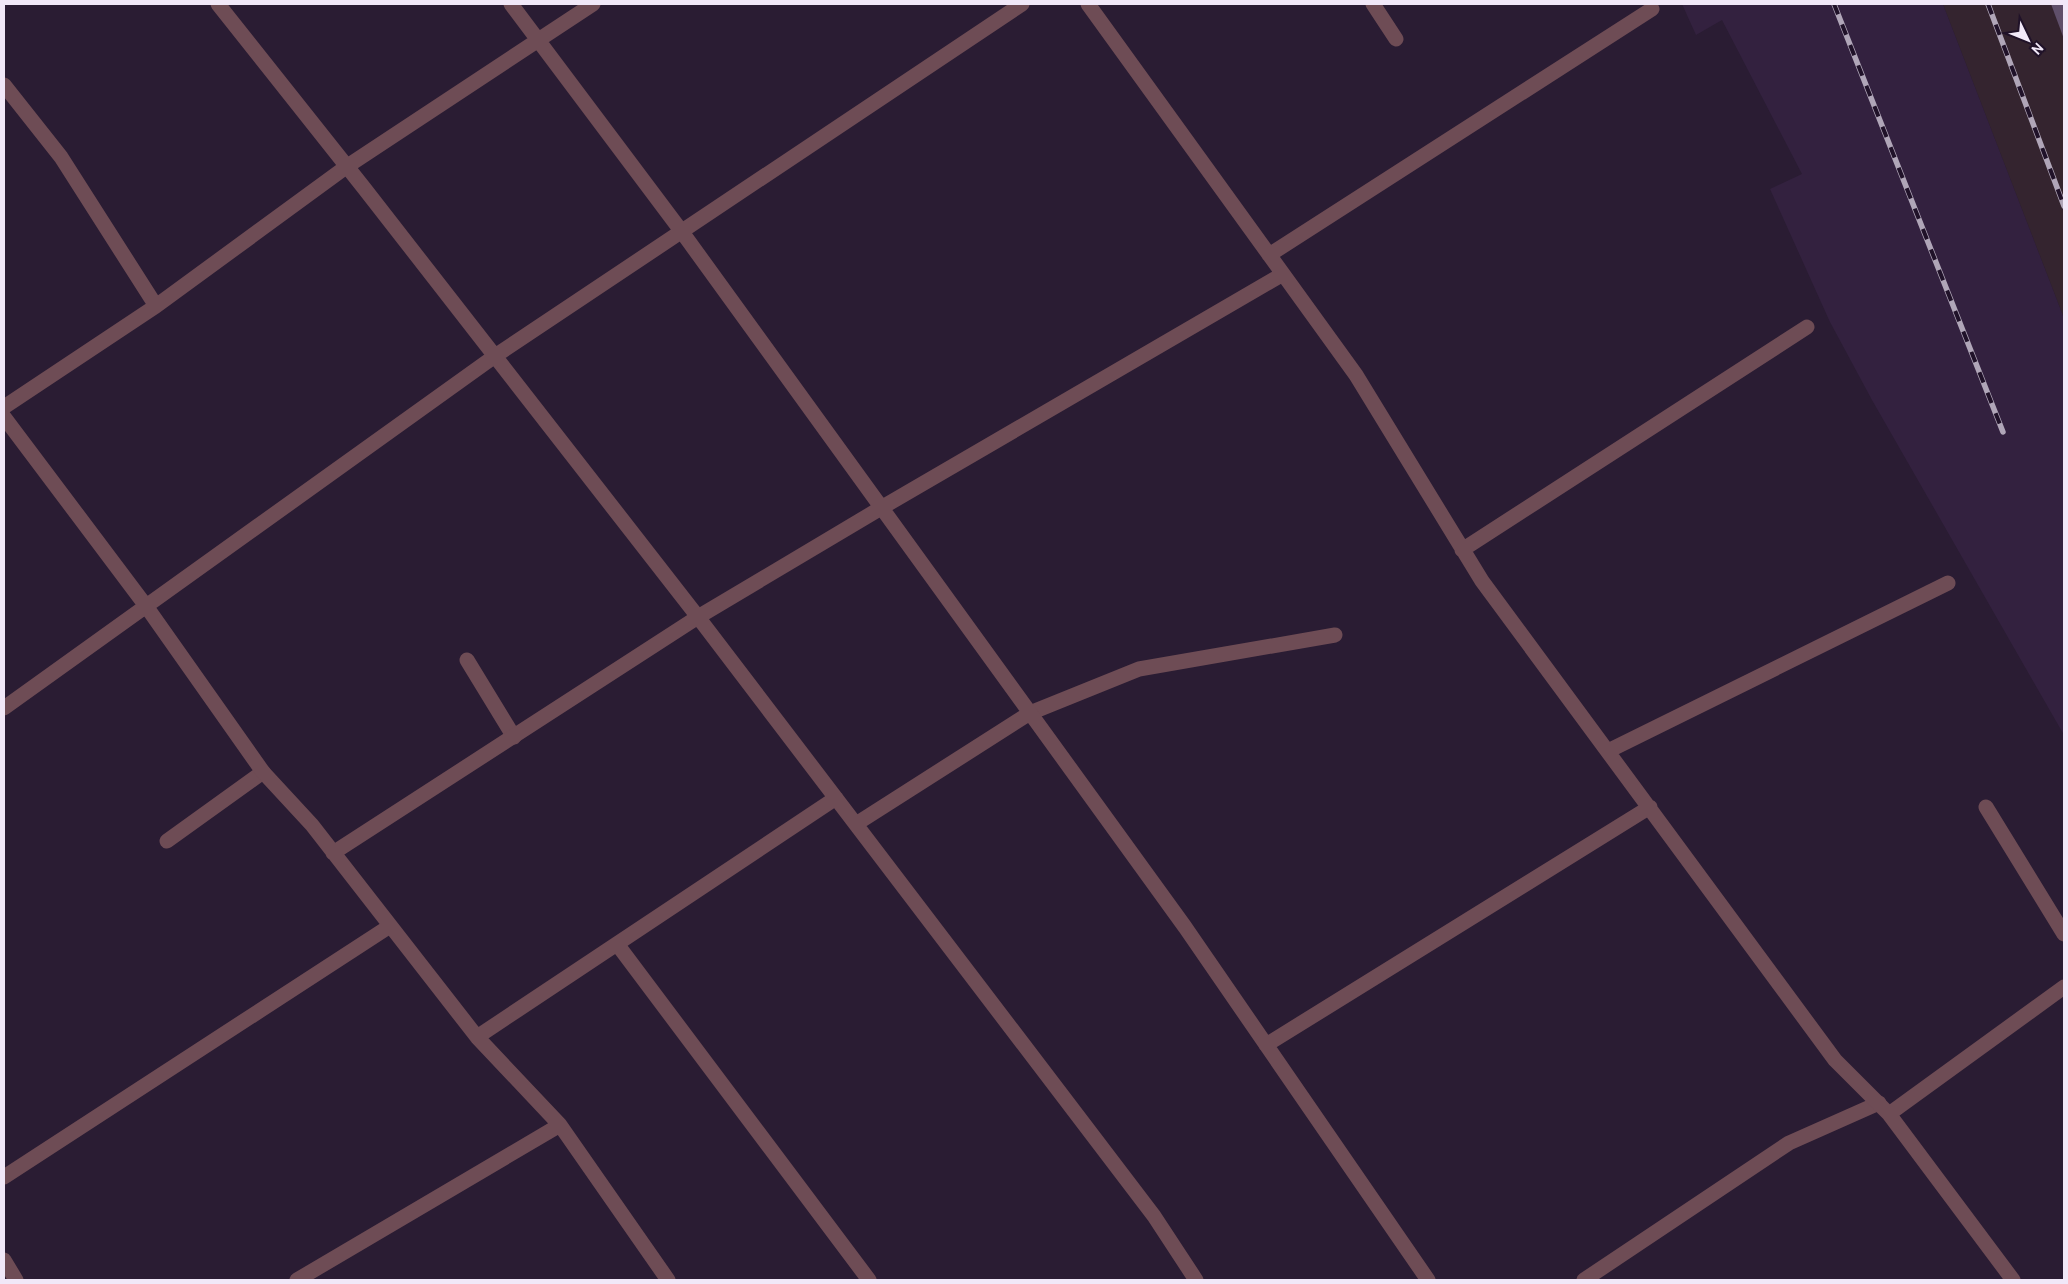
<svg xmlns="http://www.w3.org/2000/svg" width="2068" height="1284" viewBox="0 0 2068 1284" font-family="Cabin,sans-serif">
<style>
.built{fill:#33213f}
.industrial{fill:#34242f}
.building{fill:#5f4f6a}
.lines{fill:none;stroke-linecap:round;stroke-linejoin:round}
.service{stroke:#6e4c55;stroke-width:15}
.minor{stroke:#6e4c55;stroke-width:15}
.rail-casing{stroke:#b0a6b8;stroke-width:5.5}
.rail{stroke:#201229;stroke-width:4;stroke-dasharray:11;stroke-linecap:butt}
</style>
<rect width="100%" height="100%" fill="#2a1c33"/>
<path class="built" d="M1682 4H1943L2064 318V735L1872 400 1830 322 1770 189 1802 174 1722 20 1696 35Z"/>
<path class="industrial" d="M1943 4H2064V318Z"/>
<path class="building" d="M2051 4H2064V39Z"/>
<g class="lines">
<path class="service" d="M1373 4 1396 39
M467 660 514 737
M1030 713 1139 669 1335 635
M167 841 263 772
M1584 1280 1789 1143 1879 1103"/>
<path class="minor" d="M218 4 364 188 698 617 1154 1216 1196 1280
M511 4 682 232 1185 927 1428 1280
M1088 4 1356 375 1482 581 1835 1060 1889 1114 2013 1280
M4 85 61 157 156 306
M1269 255 1652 9
M4 407 156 306 346 167 593 4
M4 417 146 606 263 772 312 825 477 1037 560 1125 668 1280
M1462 550 1807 327
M4 708 495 356 1022 4
M1608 751 1948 583
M1986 807 2064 934
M856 824 1030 713
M333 853 698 617 881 508 1283 274
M617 944 869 1280
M477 1037 836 798
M1266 1045 1650 807
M1889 1114 2064 987
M4 1177 390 926
M4 1260 16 1280
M297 1280 560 1125"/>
<defs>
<path id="rail" d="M1834 4 2003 432
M1988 4 2064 206"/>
</defs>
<use href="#rail" class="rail-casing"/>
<use href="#rail" class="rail"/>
</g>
<rect width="2068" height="1284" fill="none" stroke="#f1e8f8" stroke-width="10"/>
<g transform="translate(2028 40) rotate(133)" stroke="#201229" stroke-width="4" paint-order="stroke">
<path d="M0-4L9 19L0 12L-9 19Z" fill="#f1e8f8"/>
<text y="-8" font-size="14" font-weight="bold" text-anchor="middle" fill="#f1e8f8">N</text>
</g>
</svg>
